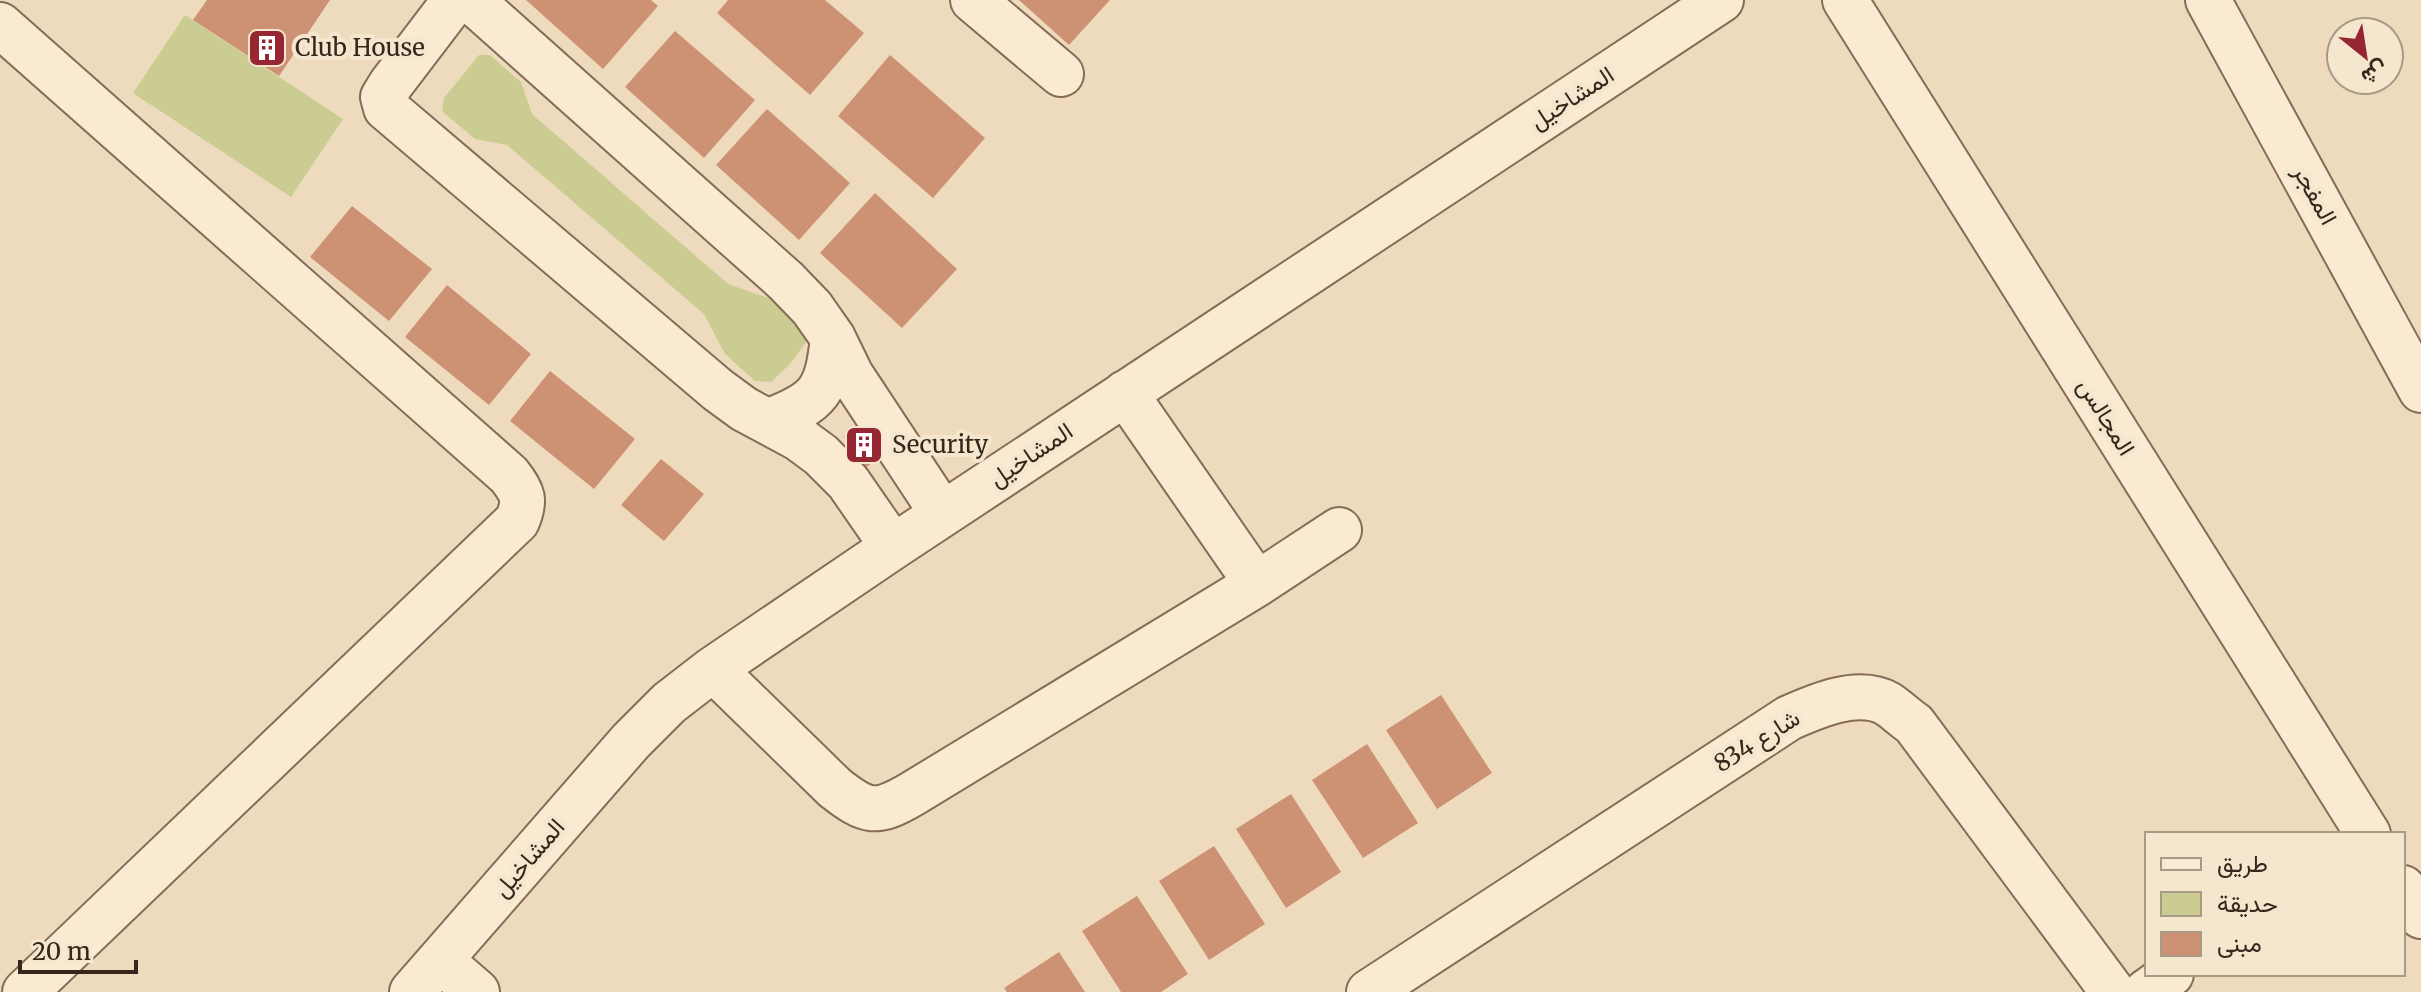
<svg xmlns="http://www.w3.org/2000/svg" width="2421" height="992" viewBox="0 0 2421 992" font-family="Merriweather,Vazirmatn,serif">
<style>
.green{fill:#cacc92}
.building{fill:#cd9173}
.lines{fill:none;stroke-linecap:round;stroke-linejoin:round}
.street-casing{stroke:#866c57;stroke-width:48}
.street{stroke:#f9ead1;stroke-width:44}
.labels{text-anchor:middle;stroke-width:8;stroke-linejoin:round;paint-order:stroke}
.poi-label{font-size:24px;fill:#36261c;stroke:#f5e6ce;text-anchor:start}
.street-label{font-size:24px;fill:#36261c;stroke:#f5e6ce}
</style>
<rect width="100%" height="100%" fill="#eedbbe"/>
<path class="green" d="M185 15 343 119 291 197 133 93Z
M479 55H490L521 82 532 114 728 284 774 300 802 325 807 341 789 365 771 382 755 381 725 354 704 314 507 145 475 139 442 111 444 98Z"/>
<path class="building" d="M207 0H330L279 76 193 20Z
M526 0H651L658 6 603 69Z
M728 0H825L864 33 810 95 717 13Z
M1019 0H1110L1069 45Z
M675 31 755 100 704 158 625 87Z
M890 55 985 138 933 198 838 116Z
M767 109 850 183 799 240 716 165Z
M875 193 957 269 902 328 820 253Z
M352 206 432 269 389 321 310 257Z
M447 285 531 354 489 405 405 337Z
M550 371 635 439 594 489 510 421Z
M862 423 884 455 866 467 844 436Z
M661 459 704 494 664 541 621 505Z
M1441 695 1492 773 1437 809 1386 730Z
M1367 744 1418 823 1363 858 1312 780Z
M1291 794 1341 872 1286 908 1236 829Z
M1214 846 1265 924 1209 960 1159 881Z
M1137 896 1188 974 1161 992H1121L1082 931Z
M1059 952 1085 992H1007L1004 988Z"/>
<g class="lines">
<defs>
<path id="street" d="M455 0 391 84 383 97 386 108 718 390 744 409 798 438 821 455 848 482 893 547
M471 0 786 281 812 308 833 338 851 375 942 513
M973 0 1061 74
M1845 0 2368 834
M2208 0 2421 390
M0 25 509 475C523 493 526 500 517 521L25 992
M1125 393 1257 584
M769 421C820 402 827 391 833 338
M713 669 835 788C867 813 876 815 912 794L1257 584 1339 530
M2403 888 2421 916
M440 960 477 992
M412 992 631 741 669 703 713 669 893 547 1721 0
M1369 992 1789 718C1816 706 1859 687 1888 704 1897 710 1905 718 1914 724L2113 992
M2146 992 2171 974"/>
</defs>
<use href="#street" class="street-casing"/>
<use href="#street" class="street"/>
</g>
<defs>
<symbol id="building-square" viewBox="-11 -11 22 22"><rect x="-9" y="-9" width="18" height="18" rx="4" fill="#962631" stroke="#f5e6ce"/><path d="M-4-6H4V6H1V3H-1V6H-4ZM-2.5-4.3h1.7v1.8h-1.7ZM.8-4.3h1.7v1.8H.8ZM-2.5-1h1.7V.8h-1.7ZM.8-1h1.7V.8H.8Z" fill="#fff"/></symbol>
</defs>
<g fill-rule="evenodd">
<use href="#building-square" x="245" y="26" width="44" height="44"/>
<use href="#building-square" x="842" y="423" width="44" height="44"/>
</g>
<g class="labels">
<g class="poi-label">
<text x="295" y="56">Club House</text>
<text x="892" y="453">Security</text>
</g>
<g class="street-label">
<text transform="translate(1572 98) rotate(-33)" y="8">المشاخيل</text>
<text transform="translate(2315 195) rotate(61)" y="8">المفجر</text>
<text transform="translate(2106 417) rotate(58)" y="8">المجالس</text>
<text transform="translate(1031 455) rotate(-34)" y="8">المشاخيل</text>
<text transform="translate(1757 741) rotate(-32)" y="8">شارع 834</text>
<text transform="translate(529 858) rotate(-49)" y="8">المشاخيل</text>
</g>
</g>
<rect x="2145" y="832" width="260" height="144" fill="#f5e6ce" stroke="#a99987" stroke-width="2"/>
<rect x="2161" y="858" width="40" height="12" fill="#f9ead1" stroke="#a99987" stroke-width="2"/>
<text x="2217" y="872" font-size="24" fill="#36261c">طريق</text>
<rect x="2161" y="892" width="40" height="24" fill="#cacc92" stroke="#a99987" stroke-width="2"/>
<text x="2217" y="912" font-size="24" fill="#36261c">حديقة</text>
<rect x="2161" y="932" width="40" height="24" fill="#cd9173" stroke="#a99987" stroke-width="2"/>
<text x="2217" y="952" font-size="24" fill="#36261c">مبنى</text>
<g transform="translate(2365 56) rotate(150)"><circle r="38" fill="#f5e6ce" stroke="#a99987" stroke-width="2"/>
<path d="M0-6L14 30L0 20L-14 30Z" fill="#962631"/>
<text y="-12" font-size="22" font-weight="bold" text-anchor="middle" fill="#36261c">ش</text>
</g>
<path d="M20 960v12h116v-12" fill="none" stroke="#36261c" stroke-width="4"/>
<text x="32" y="960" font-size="24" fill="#36261c" stroke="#f5e6ce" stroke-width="6" paint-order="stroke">20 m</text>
</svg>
